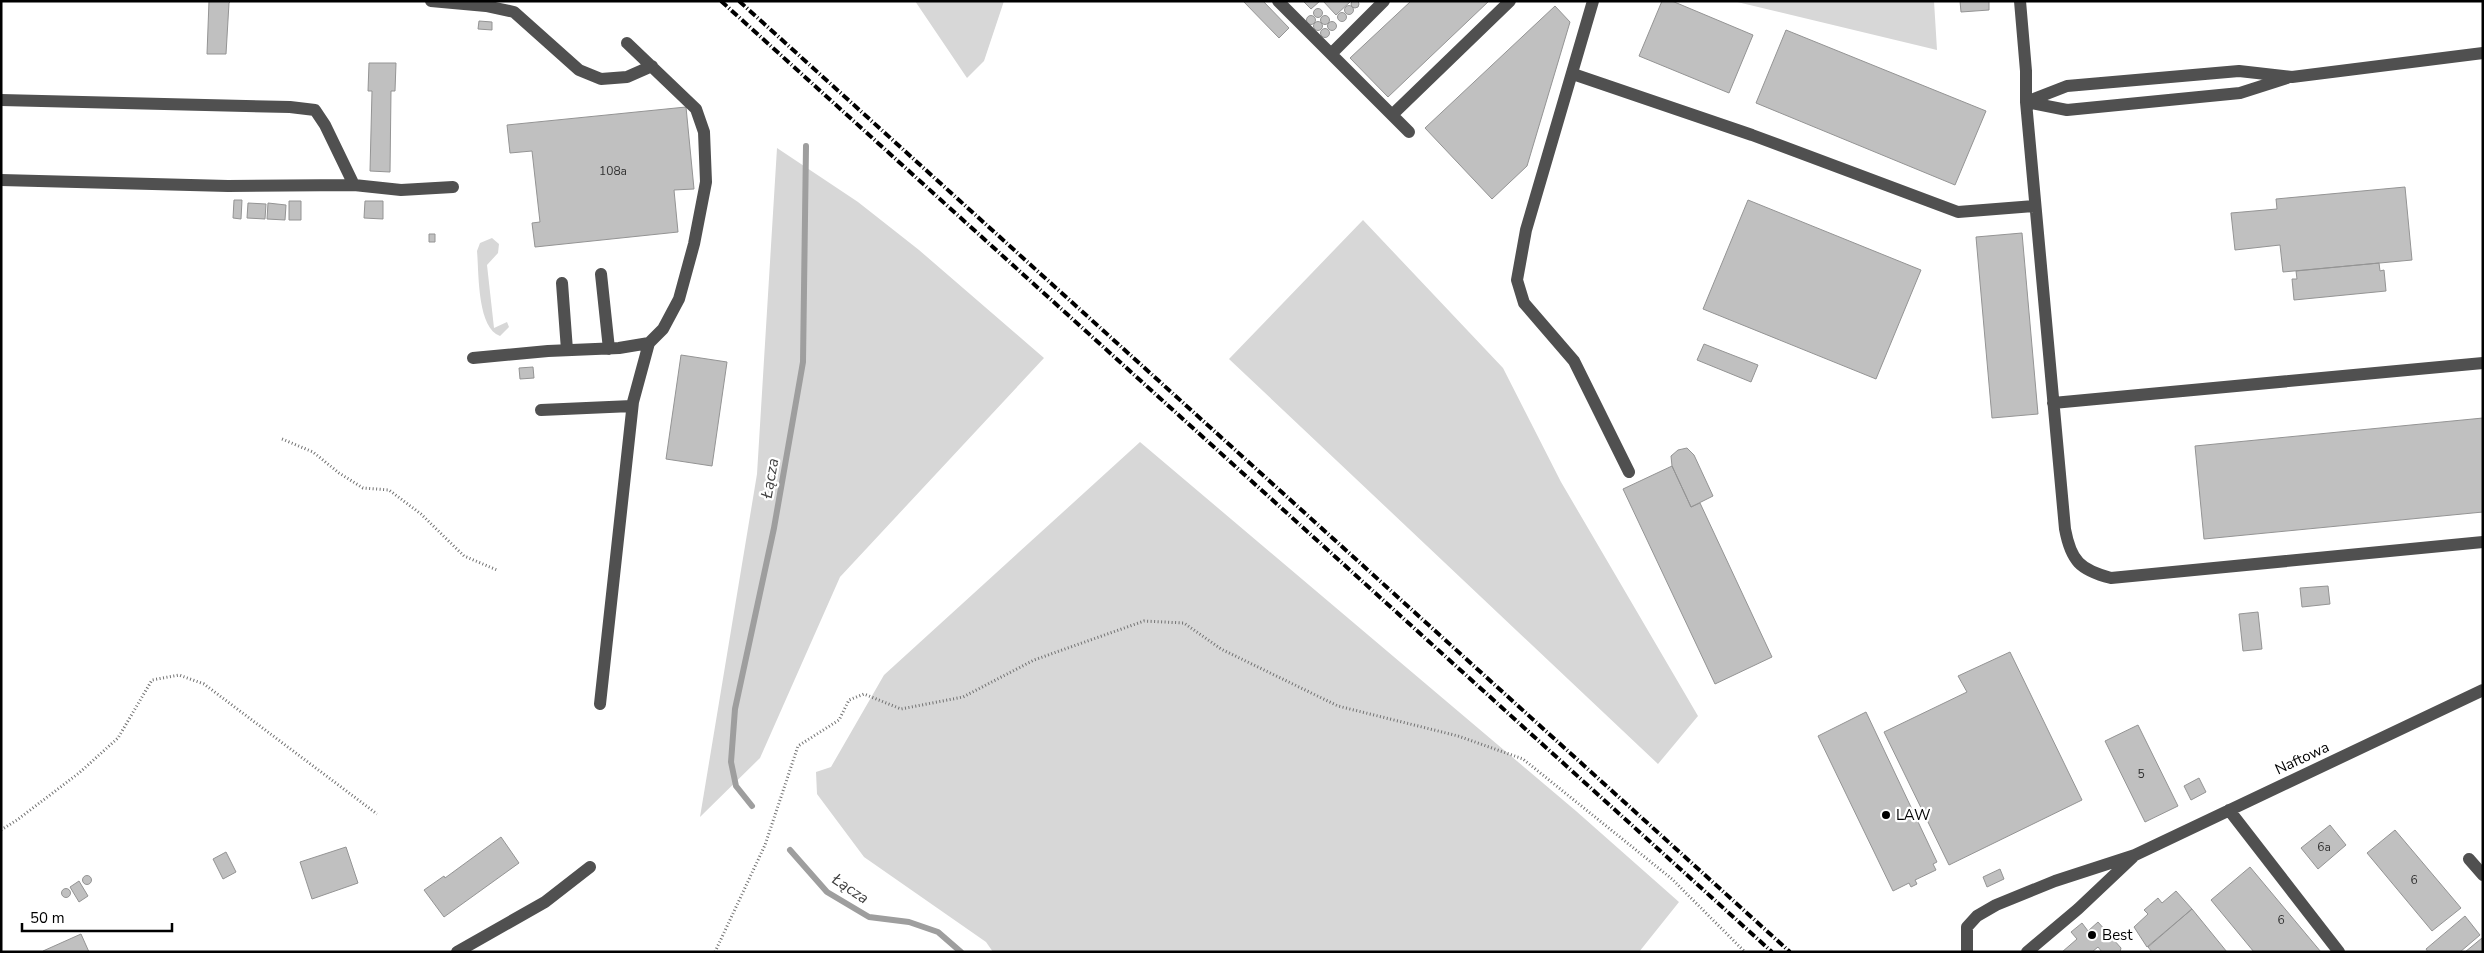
<svg xmlns="http://www.w3.org/2000/svg" width="2484" height="953" viewBox="0 0 2484 953" font-family="'Nunito Sans',sans-serif">
<style>
.green{fill:#d7d7d7}
.lines{fill:none;stroke-linecap:round;stroke-linejoin:round}
.stream{stroke:#9e9e9e;stroke-width:6}
.building{fill:#c0c0c0;stroke:#949494}
.path{stroke:#727272;stroke-width:3;stroke-dasharray:1 2.5;stroke-linecap:butt}
.minor{stroke:#505050;stroke-width:12}
.rail{stroke:#000;stroke-width:4;stroke-dasharray:8 2.5 1 2.5;stroke-linecap:butt}
.poi-dot{fill:#000;stroke:#fff;stroke-width:2}
.labels{text-anchor:middle;stroke-width:4.5;stroke-linejoin:round;paint-order:stroke}
.number-label{font-size:12px;fill:#303030}
.street-label{font-size:15px;fill:#000;stroke:#fff}
.poi-label{font-size:15px;fill:#000;stroke:#fff;text-anchor:start}
.water-label{font-size:16px;font-style:italic;fill:#3f3f3f;stroke:#fff}
</style>
<rect width="100%" height="100%" fill="#fff"/>
<path class="green" d="M915 1H1004L984 61 967 78Z
M1733 1H1934L1937 50Z
M777 148 858 202 919 250 1044 358 840 577 760 758 700 817 757 474Z
M1363 220 1503 368 1561 482 1698 716 1658 764 1229 359Z
M492 238 499 244 498 253 487 265 494 328 507 322 509 327 500 336C477 328 479 273 477 251L480 243Z
M1140 442 1576 811 1679 902 1639 952H993L986 942 864 857 817 794 816 772 831 767 884 675Z"/>
<g class="lines">
<path class="stream" d="M752 806 736 786 731 762 735 709 774 528 803 362 806 146
M790 850 827 892 869 917 909 922 938 932 961 952"/>
</g>
<path class="building" d="M1351 4a4 4 0 1 1 8 0a4 4 0 1 1-8 0Z
M209 1H231L229 3 226 54H207Z
M1243 1H1263L1289 28 1279 38Z
M1303 1H1320L1311 9Z
M1323 1H1351L1336 15Z
M1411 1H1489L1388 97 1350 58Z
M1662 1H1672L1753 35 1729 93 1639 56Z
M1960 1H1989V10L1961 12Z
M1344.5 10a4.5 4.5 0 1 1 9 0a4.5 4.5 0 1 1-9 0Z
M1555 6 1570 22 1527 166 1492 199 1425 128Z
M1313.5 13a4.5 4.5 0 1 1 9 0a4.5 4.5 0 1 1-9 0Z
M1337.5 17a4.5 4.5 0 1 1 9 0a4.5 4.5 0 1 1-9 0Z
M1320.5 20a4.5 4.5 0 1 1 9 0a4.5 4.5 0 1 1-9 0Z
M1306.5 20a4.5 4.5 0 1 1 9 0a4.5 4.5 0 1 1-9 0Z
M479 21 492 22V30L478 29Z
M1313.5 26a4.5 4.5 0 1 1 9 0a4.5 4.5 0 1 1-9 0Z
M1327.5 26a4.5 4.5 0 1 1 9 0a4.5 4.5 0 1 1-9 0Z
M1320.5 33a4.5 4.5 0 1 1 9 0a4.5 4.5 0 1 1-9 0Z
M1786 30 1986 111 1955 185 1756 103Z
M369 63H396L395 91H391L390 172 370 171 372 91H368Z
M686 107 694 189 674 190 678 232 535 247 532 223 540 222 532 151 510 153 507 125Z
M2405 187 2412 260 2283 272 2280 245 2235 250 2231 213 2277 209 2276 199Z
M234 200H242L241 219 233 218Z
M1748 200 1921 270 1876 379 1703 309Z
M289 201H301V220H289Z
M365 201H383V219L364 218Z
M248 203 266 204 265 219 247 218Z
M268 203 286 205 285 220 267 219Z
M2022 233 2038 414 1992 418 1976 237Z
M429 234H435V242H429Z
M2379 263 2380 271 2384 270 2386 291 2294 300 2292 279H2297L2296 271Z
M1704 344 1758 365 1751 382 1697 360Z
M681 355 727 362 712 466 666 459Z
M533 367 534 378 520 379 519 368Z
M2483 418V512L2204 539 2195 446Z
M1687 448 1694 455 1713 496 1691 507 1672 466 1671 456 1678 450Z
M1672 466 1691 507 1700 503 1772 657 1715 684 1623 489Z
M2328 586 2330 604 2302 607 2300 588Z
M2258 612 2262 649 2243 651 2239 614Z
M2010 652 2082 800 1949 865 1884 732 1967 692 1958 676Z
M1866 712 1937 862 1933 864 1936 870 1915 880 1917 884 1911 887 1909 883 1893 891 1818 736Z
M2138 725 2178 806 2145 822 2105 741Z
M2199 778 2206 792 2191 800 2184 786Z
M2330 825 2346 845 2318 869 2301 848Z
M2395 830 2461 908 2432 931 2367 853Z
M501 837 519 863 444 917 424 890 444 876 445 878Z
M346 847 358 883 312 899 300 862Z
M226 852 236 872 223 879 213 859Z
M2250 867 2321 952H2254L2211 900Z
M2000 869 2004 879 1987 887 1983 877Z
M82.5 880a4.5 4.5 0 1 1 9 0a4.5 4.5 0 1 1-9 0Z
M79 881 88 896 79 902 70 887Z
M61.5 893a4.5 4.5 0 1 1 9 0a4.5 4.5 0 1 1-9 0Z
M2176 891 2192 909 2147 947 2134 927 2148 914 2144 910 2158 898 2162 903Z
M2192 909 2227 952H2152L2148 947Z
M2465 916 2480 935 2460 952H2428L2426 949Z
M2098 922 2121 948 2120 952H2102L2098 947 2092 952H2062L2077 939 2071 932 2082 923 2088 931Z
M81 934 89 952H43V951Z
M2482 938 2483 952H2465Z"/>
<g class="lines">
<path class="path" d="M282 439 313 452 339 473 363 488 389 490 421 514 464 556 497 570
M1 830 17 820 79 773 118 738 152 680 179 675 204 684 377 814
M715 952 765 845 798 746 839 720 849 700 864 694 901 709 963 697 1034 660 1144 621 1184 623 1221 649 1338 706 1458 736 1523 759 1672 879 1745 952"/>
<path class="minor" d="M431 1 486 6 514 12 579 70 601 79 627 77 652 66
M1278 1 1409 132
M1593 1 1526 230 1517 280 1524 303 1574 361 1629 472
M2020 1 2026 71V102L2067 110 2240 93 2287 78
M2483 53 2292 77 2239 71 2067 86 2026 102 2065 529C2071 561 2080 570 2111 578L2483 542
M1331 54 1384 1
M1573 74 1752 135 1958 212 2035 206
M1 100 290 107 315 110 325 125 354 185 401 190 453 187
M1392 115 1510 1
M1 180 228 186 354 185
M601 274 609 349
M562 283 567 350
M473 358 548 351 619 348 649 343 663 329 679 299 694 244 706 182 704 132 696 109 627 43
M2053 403 2483 363
M541 410 632 406
M600 704 633 402 649 343
M2229 810 2339 952
M2469 859 2483 875
M457 952 545 902 590 867
M1967 952V927L1977 916 1996 905 2055 881 2135 855 2483 690
M2027 952 2078 909 2132 858"/>
<path class="rail" d="M721 1 1772 952
M739 1 1790 952"/>
</g>
<g class="poi-dot">
<circle cx="1886" cy="815" r="5"/>
<circle cx="2092" cy="935" r="5"/>
</g>
<g class="labels">
<g class="number-label">
<text x="613" y="175">108a</text>
<text x="2141" y="778">5</text>
<text x="2324" y="851">6a</text>
<text x="2414" y="884">6</text>
<text x="2281" y="924">6</text>
</g>
<g class="street-label">
<text transform="translate(2302 758) rotate(-25)" y="5">Naftowa</text>
</g>
<g class="poi-label">
<text x="1896" y="820">LAW</text>
<text x="2102" y="940">Best</text>
</g>
<g class="water-label">
<text transform="translate(769 478) rotate(-80)" y="6">Łącza</text>
<text transform="translate(851 888) rotate(34)" y="6">Łącza</text>
</g>
</g>
<rect width="2484" height="953" fill="none" stroke="#000000" stroke-width="5"/>
<path d="M22 923v8h150v-8" fill="none" stroke="#000000" stroke-width="2.5"/>
<text x="30" y="923" font-size="15" fill="#000000" stroke="#ffffff" stroke-width="4" paint-order="stroke">50 m</text>
</svg>
